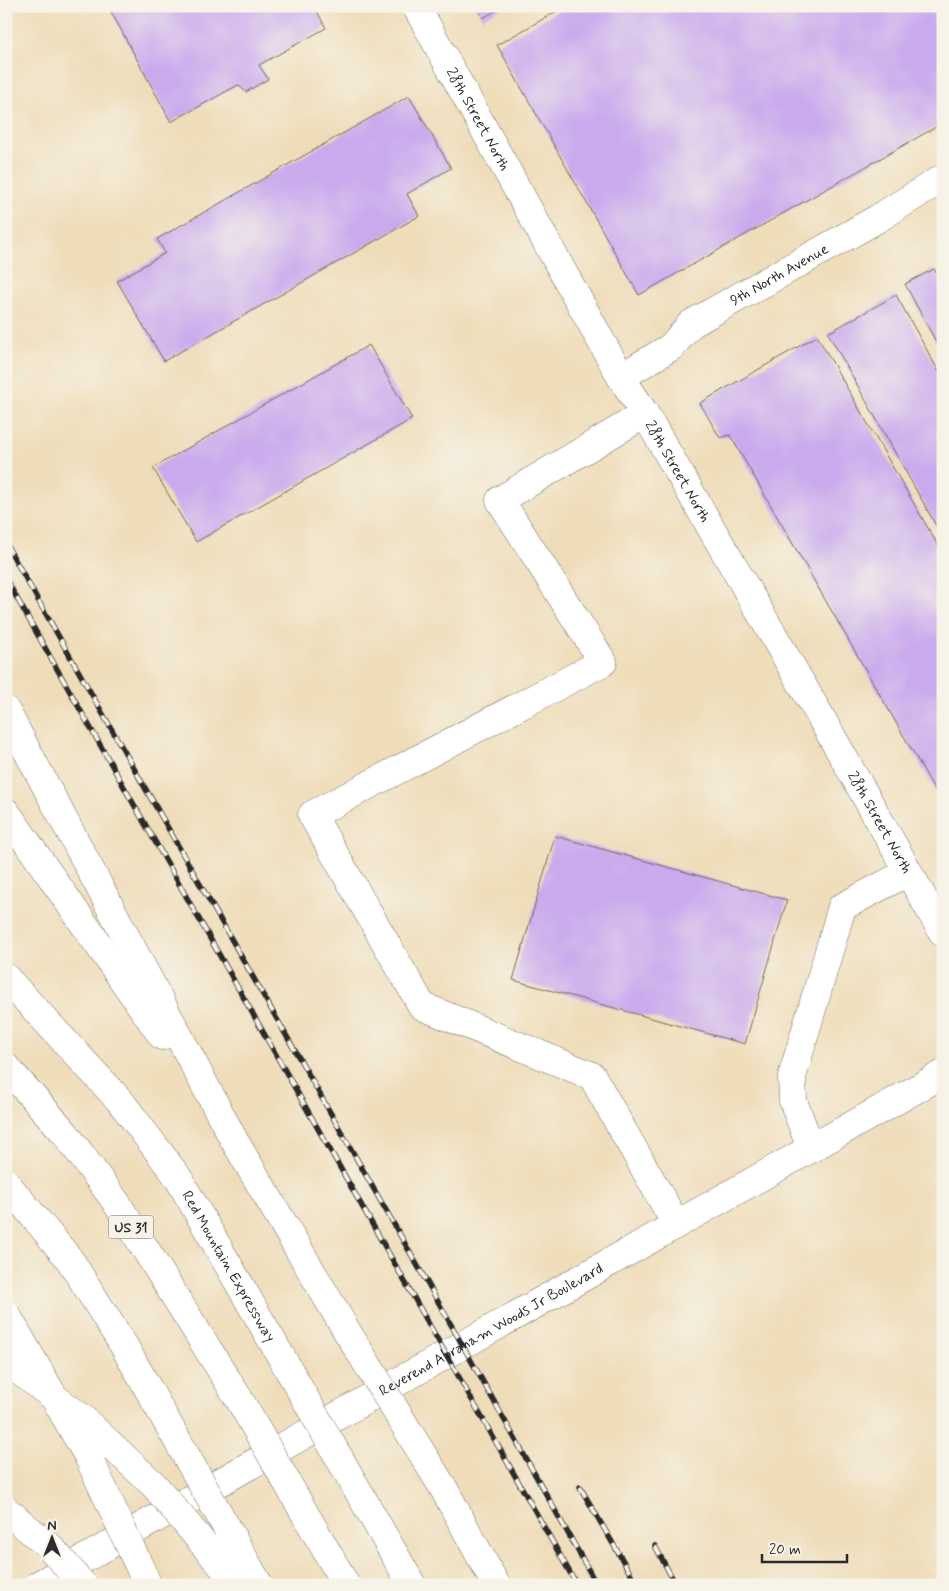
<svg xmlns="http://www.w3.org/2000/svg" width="949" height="1591" viewBox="0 0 949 1591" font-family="Mynerve,sans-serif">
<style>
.building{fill:#c9aaed}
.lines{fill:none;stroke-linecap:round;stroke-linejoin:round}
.minor-casing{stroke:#70695d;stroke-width:29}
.highway-casing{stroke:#70695d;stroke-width:29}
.minor{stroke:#fff;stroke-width:28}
.highway{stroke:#fff;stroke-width:28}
.rail-casing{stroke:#2b2b2b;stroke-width:5.5}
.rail{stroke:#f7f3e8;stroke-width:4;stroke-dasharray:11;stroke-linecap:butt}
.highway-bridge-casing{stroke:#70695d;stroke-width:29;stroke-linecap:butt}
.highway-bridge{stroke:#fff;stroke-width:28}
.labels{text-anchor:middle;stroke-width:5;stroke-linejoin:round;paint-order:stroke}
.shield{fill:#f7f3e8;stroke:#686764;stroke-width:1}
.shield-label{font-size:14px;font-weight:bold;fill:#2b2b2b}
.street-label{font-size:15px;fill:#2b2b2b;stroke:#f7f3e8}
</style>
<rect width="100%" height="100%" fill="#f7f3e8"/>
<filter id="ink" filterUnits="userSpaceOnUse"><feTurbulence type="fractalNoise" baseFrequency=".02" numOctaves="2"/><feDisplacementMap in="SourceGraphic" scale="10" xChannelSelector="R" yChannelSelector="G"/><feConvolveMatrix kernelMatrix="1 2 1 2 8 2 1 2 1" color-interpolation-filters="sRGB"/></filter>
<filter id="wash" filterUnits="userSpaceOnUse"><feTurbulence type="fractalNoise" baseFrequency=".0096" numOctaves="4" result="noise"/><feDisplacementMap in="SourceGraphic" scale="20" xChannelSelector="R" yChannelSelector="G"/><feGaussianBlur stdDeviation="1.12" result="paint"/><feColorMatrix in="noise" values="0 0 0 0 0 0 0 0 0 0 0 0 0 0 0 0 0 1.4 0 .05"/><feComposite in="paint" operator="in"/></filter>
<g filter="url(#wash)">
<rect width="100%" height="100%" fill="#efddba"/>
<g id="blocks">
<path class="building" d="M112 6H314L326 28 259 65 268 79 246 92 238 85 171 122 109 8Z
M476 6H504L483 18Z
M566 6H943V123L639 295 497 45Z
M409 96 451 168 407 194 419 216 164 361 117 281 165 253 157 239Z
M934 269 943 285V355L905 284Z
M896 295 943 379V538L828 333Z
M817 336 943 554V804L730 435 720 438 700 403Z
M369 345 412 419 196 542 153 468Z
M555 836 787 900 745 1044 513 980Z"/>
</g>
</g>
<g filter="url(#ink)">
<use href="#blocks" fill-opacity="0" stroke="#70695d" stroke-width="1"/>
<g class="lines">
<defs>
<g id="minor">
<path id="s1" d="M416 6 621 377 645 414 819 714 943 933"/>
<path id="s2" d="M621 377 671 347 691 324 877 219 943 178"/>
<path d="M645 414 500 500 603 662 312 815 422 1006 592 1076 676 1224"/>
<path d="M811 1148 793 1101 792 1077 842 907 908 872"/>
<path id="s3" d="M38 1585 943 1074"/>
</g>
<g id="highway">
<path d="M6 711 234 1140"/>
<path d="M6 812 162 1036"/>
<path id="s4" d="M6 978 121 1102 177 1176 290 1372"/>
<path d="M6 1067 65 1133 116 1202 239 1399"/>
</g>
</defs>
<use href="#minor" class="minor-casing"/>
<use href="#highway" class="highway-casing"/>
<use href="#minor" class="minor"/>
<use href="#highway" class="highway"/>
<defs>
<path id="rail" d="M6 544 440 1305 597 1585
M6 579 577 1585
M580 1487 637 1585
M655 1546 676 1585"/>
</defs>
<use href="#rail" class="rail-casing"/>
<use href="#rail" class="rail"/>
<defs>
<path id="highway-bridge" d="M234 1140 348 1333 444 1489 496 1585
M6 1183 70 1260 124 1346 259 1585
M6 1314 88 1456 148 1585
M6 1361 83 1419 154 1485 238 1585
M290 1372 412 1585
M239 1399 346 1585
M6 1510 50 1547 83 1585"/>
</defs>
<use href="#highway-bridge" class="highway-bridge-casing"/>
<use href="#highway-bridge" class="highway-bridge"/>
</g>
</g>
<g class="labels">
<rect class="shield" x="108.5" y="1215.5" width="45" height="23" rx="4"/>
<g class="shield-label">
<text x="131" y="1232">US 31</text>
</g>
<g class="street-label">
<text dy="5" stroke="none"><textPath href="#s1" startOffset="129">28th Street North</textPath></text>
<text dy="5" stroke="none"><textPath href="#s2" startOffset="190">9th North Avenue</textPath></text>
<text dy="5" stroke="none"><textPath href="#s1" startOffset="534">28th Street North</textPath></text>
<text dy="5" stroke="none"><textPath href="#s1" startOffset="939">28th Street North</textPath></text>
<text dy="5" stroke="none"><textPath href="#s4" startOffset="366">Red Mountain Expressway</textPath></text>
<text dy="5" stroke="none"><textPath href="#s3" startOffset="520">Reverend Abraham Woods Jr Boulevard</textPath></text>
</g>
</g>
<rect width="949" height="1591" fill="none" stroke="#f7f3e8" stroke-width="25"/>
<g transform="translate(52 1538)" stroke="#f7f3e8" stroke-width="4" paint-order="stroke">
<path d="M0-4L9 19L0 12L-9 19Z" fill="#2b2b2b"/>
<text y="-8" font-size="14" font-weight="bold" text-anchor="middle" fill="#2b2b2b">N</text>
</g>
<path d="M762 1554v8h85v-8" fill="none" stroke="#2b2b2b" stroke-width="2.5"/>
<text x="769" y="1554" font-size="15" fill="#2b2b2b" stroke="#f7f3e8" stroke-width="4" paint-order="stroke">20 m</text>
</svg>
